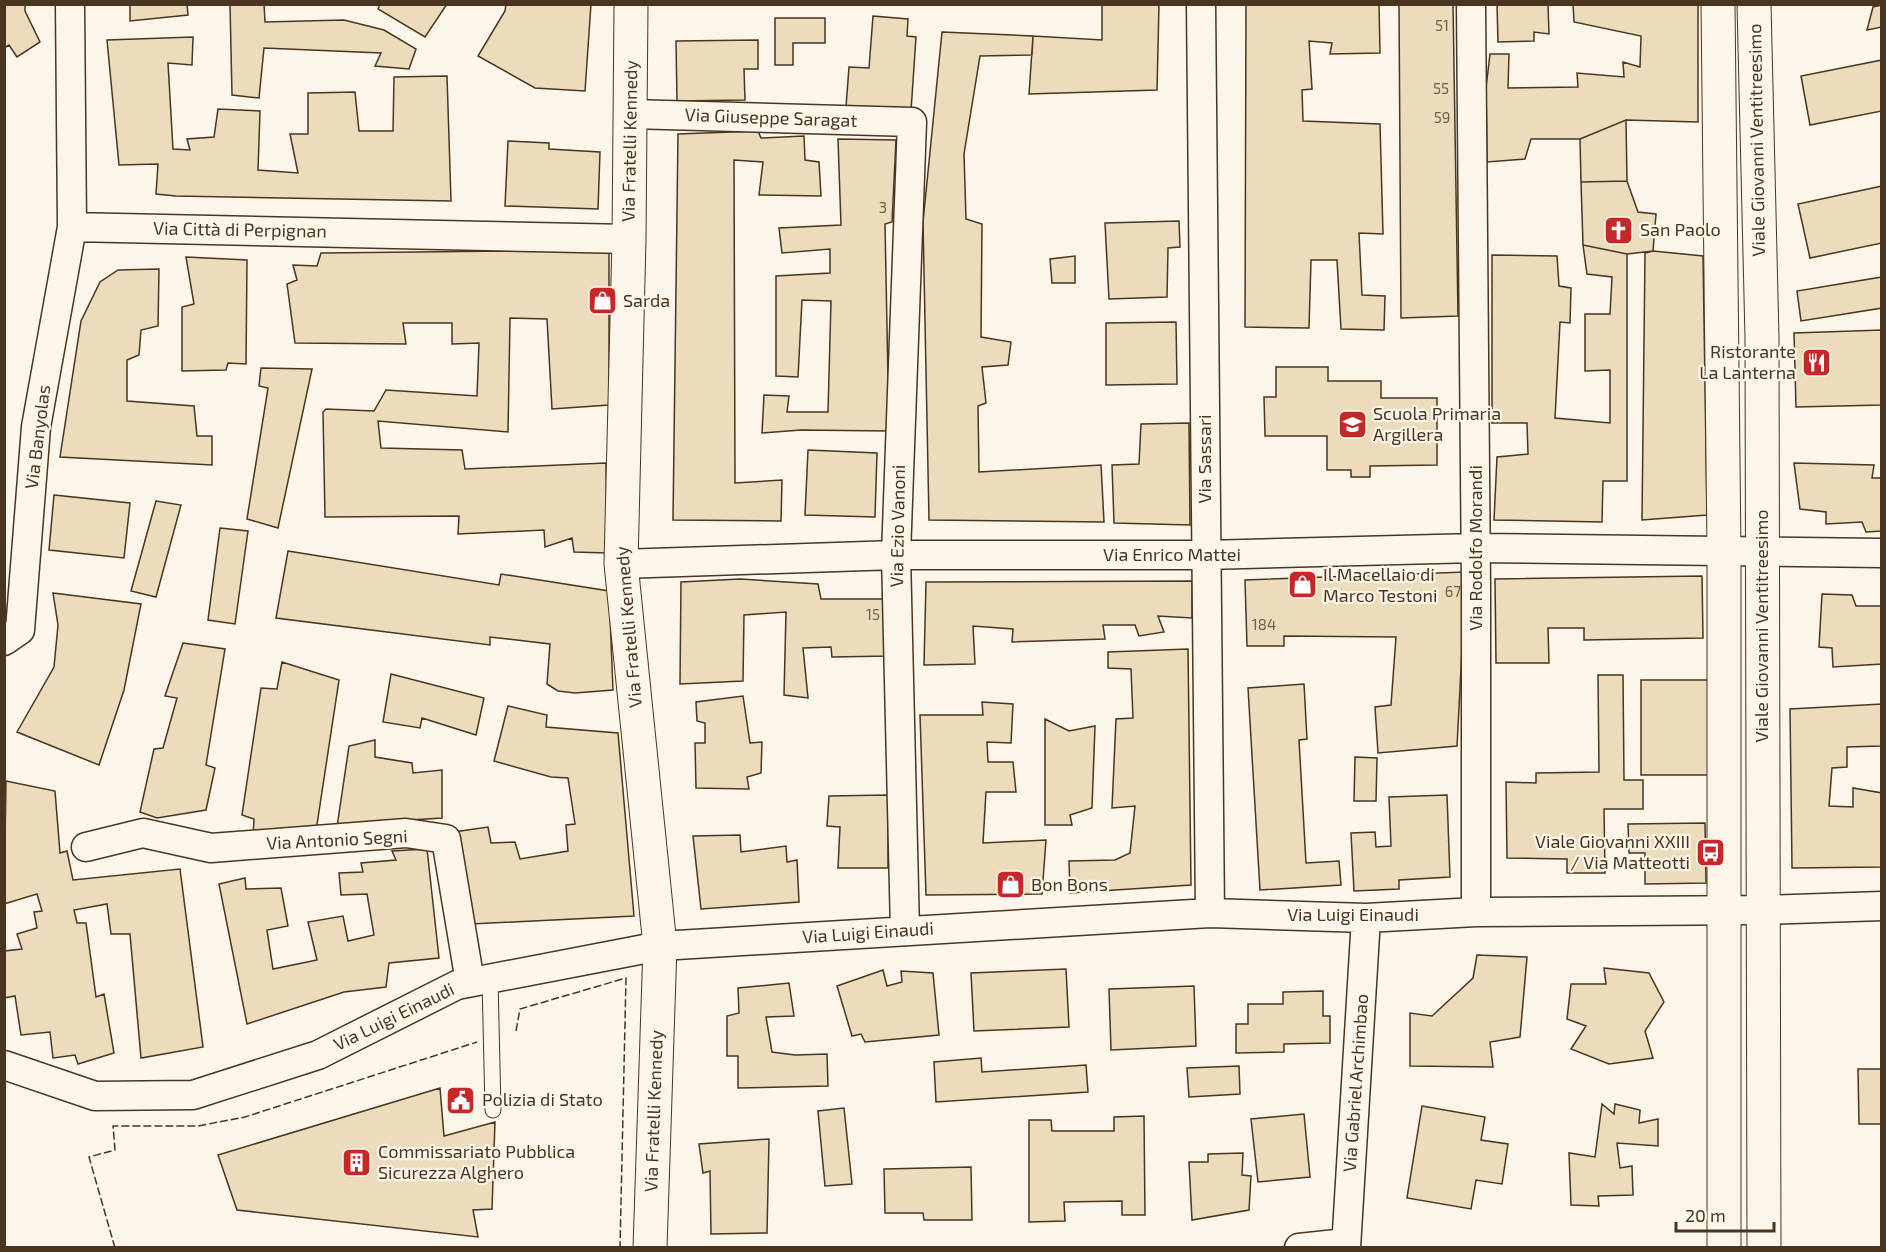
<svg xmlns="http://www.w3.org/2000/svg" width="1886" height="1252" viewBox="0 0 1886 1252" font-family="'Exo 2',sans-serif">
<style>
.building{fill:#ecdcbc;stroke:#4a3520;stroke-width:1.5}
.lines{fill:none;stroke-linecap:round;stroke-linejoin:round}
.service-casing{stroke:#4a3520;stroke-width:17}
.minor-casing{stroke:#4a3520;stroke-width:31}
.tertiary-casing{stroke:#4a3520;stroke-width:35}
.secondary-casing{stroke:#4a3520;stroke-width:35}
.service{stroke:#fbf6e9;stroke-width:15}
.minor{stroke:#fbf6e9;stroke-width:28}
.tertiary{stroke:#fbf6e9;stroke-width:33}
.secondary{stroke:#fbf6e9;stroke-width:33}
.fence{stroke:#4a3520;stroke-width:1.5;stroke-dasharray:8 3;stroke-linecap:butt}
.labels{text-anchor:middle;stroke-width:4.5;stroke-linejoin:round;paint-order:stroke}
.number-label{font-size:15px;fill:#725f47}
.street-label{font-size:18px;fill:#4a3520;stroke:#fbf6e9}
.poi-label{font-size:18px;fill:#4a3520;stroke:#fbf6e9;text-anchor:start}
</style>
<rect width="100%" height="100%" fill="#fbf6e9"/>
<path class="building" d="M4 4H25V11L40 42 17 57 9 45 4 48Z
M130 4H187L188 15 130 21Z
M230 4H264L265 22 344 20 384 30 416 49 409 69 375 66 381 53 264 48 259 98 232 95Z
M380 4H447L425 37 378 9Z
M506 4H591L585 91 535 88 478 56 505 11Z
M1102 4H1159L1157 90 1029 94 1033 36 1102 40Z
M1246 4H1379L1380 53 1330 54 1332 43 1309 41 1312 89 1302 90 1303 121 1380 124 1383 234 1359 233 1362 295 1385 296 1384 330 1341 329 1337 260H1311L1309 328 1245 327Z
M1399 4H1453L1458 316 1401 318Z
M1497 4H1548L1549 34 1534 32V41L1498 42Z
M1573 4H1698V122L1626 120 1580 139H1531L1525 159 1487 162 1486 88 1490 54H1509L1508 88 1578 87 1577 73 1624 77 1623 62 1640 67 1641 36 1574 22Z
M1882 5V27L1867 30 1873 7Z
M873 16 908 19 907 36 916 37 911 111 846 107 849 67 869 68Z
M775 18H825V43H793V65H775Z
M942 32 1033 36 1032 55 980 56 964 154 966 219 982 224 981 337 1011 342 1008 365 982 367 986 403 978 406 979 472 1101 465 1104 522 929 520 923 222Z
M193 37 192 65 168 63 173 149 190 150 187 139 214 137 218 109 260 111 258 170 298 173 290 134H308V93L355 92 359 131H393L394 77 447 76 451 201 176 196 156 194 158 164 119 165 107 40Z
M758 40V69H744L745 100 677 101 676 41Z
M1882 60V111L1810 125 1801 76Z
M1626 120 1627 181 1581 182 1580 139Z
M758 131 761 138 804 136 805 160 819 162 821 196 759 195 763 162 734 160 735 483 782 480 781 521 673 520 678 134Z
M838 139 896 140 892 222 885 224 889 431 801 430 762 433 764 395 789 396 787 412H828L831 301 802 300 798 377 776 376V276L830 273V249L782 253 779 228 841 225Z
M508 141 549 143V149L600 152 598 209 505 206Z
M1627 181 1638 212 1656 214 1653 251 1627 254 1583 245 1581 182Z
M1882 186V243L1810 258 1798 204Z
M1179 221 1180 247 1168 248 1167 297 1109 299 1105 223Z
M1583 245 1627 254V481H1603L1602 522 1494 520 1497 457 1528 454 1527 423H1492V255L1557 256 1559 286 1571 288 1570 323 1560 322 1555 418 1610 423V370L1585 371V314H1610L1612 277 1587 274Z
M609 250V405L552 409 547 319 510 318 508 432 378 421 381 448 462 450 465 469 606 463 607 553 574 552 572 538 545 547 544 530 458 534 459 516 325 517 323 412 326 409 374 411 386 390 477 396 479 343 452 344V323H403L406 344 295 343 287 284 297 280 293 265 317 266 321 253Z
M1653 251 1703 256 1707 515 1642 520 1645 253Z
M1075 256V283H1052L1050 259Z
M186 257 247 260 246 364 228 363 226 370 182 371V307L194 304Z
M159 269 158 326 141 330 139 355 127 360V401L194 406 197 436H212V465L60 457 81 321 100 282 118 270Z
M1882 277V308L1801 321 1797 291Z
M1176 322 1177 384 1106 385V323Z
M1882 330V405L1796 407 1794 333Z
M1276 367H1328V381H1381V398H1437V465L1370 466V477H1351V470H1327V436H1265L1264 397H1276Z
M261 368 312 369 278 528 247 519 268 388 259 386Z
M1189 423 1190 525 1114 523 1112 465 1139 464 1141 424Z
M808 450 877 453 875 517 805 515Z
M1794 463 1874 465 1872 478H1882V531L1866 532 1862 522 1826 524V512L1800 509Z
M54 495 130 503 124 558 49 550Z
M156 501 181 505 156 597 131 591Z
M220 528 248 531 235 624 208 620Z
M288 551 499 585 501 574 609 591 613 690 575 693 558 691 547 684 550 644 490 637V645L276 618Z
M1466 572 1457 746 1378 753 1375 707 1391 705 1396 637 1284 636V646H1247L1245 580Z
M1702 576 1703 638 1584 640V628H1548L1549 663H1496L1495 579Z
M740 579 818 584 821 599H890L889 656 832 657 831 647 803 648 808 698 784 695 786 612 744 615 743 681 680 684 681 582Z
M1192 581V618L1158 616 1164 632 1139 636 1135 625H1103L1105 639 1012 642 1013 629 973 626 975 664 924 665 926 582Z
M53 593 141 604 124 690 99 765 17 732 54 667 58 625Z
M1822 594 1852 595 1856 606H1882V664L1833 667 1832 648 1819 647Z
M183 643 225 649 206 765 215 768 206 810 157 818 140 812 154 749 163 748 177 698 165 696Z
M1188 649 1191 885 1070 893 1069 861 1115 860 1130 853 1135 806 1112 808 1116 719 1133 718 1131 669 1108 668V652Z
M282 662 339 680 316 831 253 838 254 819 242 815 261 688 277 689Z
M391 674 484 698 476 735 422 718 420 728 383 722Z
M1598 675H1623L1624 780H1643V809H1604L1605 873H1567V859L1507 858 1506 782 1536 783V773L1599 772Z
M1641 680H1708V775H1641Z
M1304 684 1307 739 1299 740 1306 863 1339 861 1341 885 1260 890 1248 688Z
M743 696 750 743 762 742 761 773 747 777 749 789 696 788 695 743H705V723L697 721 696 702Z
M982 702 1013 704 1011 743 987 742 988 762H1013L1016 792H986L983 843 1046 840 1042 894 926 895 920 715H983Z
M1882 704V746L1847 747V767L1832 768 1829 806 1853 807V788L1882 793V867L1792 868 1790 709Z
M508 706 547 715 546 727 618 733 634 916 471 924 454 832 488 827 491 843 515 842 520 859 568 851 566 825 575 824 568 778 551 777 494 761Z
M1045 719 1069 731 1095 726 1092 808 1070 815 1072 825H1045Z
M375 740V757L412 763 413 773 442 770V818L361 823 337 827 349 746Z
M1355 757 1377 758 1376 801H1354Z
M6 781 55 791 60 853 67 851 73 880 180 869 203 1047 141 1058 130 934H111L107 904 74 910 77 923H86L96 997 104 994 114 1053 78 1064 75 1055 53 1058 50 1032 21 1035 15 996 4 998V951L22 949 17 934 37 928 34 912 42 911 37 894 4 904Z
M888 795V868H838L840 827 827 826 829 796Z
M1447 795 1450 877 1399 880V889L1354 891 1351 833 1375 832 1376 847 1391 846 1389 797Z
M1705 823 1706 883 1645 884V853H1629L1628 824Z
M740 835 741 852 786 846 787 862 797 860 799 902 701 909 693 836Z
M427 849 439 958 389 963 386 987 344 992 247 1024 219 884 245 878 246 889 281 888 288 926 267 930 273 969 317 960 308 922 343 916 348 941 374 935 367 894 341 895 339 873 363 872 361 863 396 860 392 851Z
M1477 955 1527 957 1520 1037 1490 1042 1493 1067 1410 1066V1013L1432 1016 1473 978Z
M1604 968 1649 973 1664 1002 1645 1031 1653 1058 1609 1064 1571 1049 1586 1026 1567 1019 1571 984H1606Z
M1066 969 1069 1027 974 1031 971 973Z
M883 970 887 986 902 982 901 971 933 973 939 1035 865 1042 861 1034 852 1036 837 986Z
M789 983 794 1016 766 1017 772 1052 795 1055 827 1054 828 1086 738 1088V1056H727V1016L739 1013 738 988Z
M1194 986 1196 1046 1111 1050 1109 989Z
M1323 991V1016H1330V1043L1284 1044V1052L1236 1053V1024H1248V1004H1283V992Z
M981 1058 982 1072 1086 1065 1088 1092 936 1102 934 1062Z
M1239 1066 1240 1094 1189 1097 1187 1068Z
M1858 1069H1882V1124H1859Z
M440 1088 444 1136 495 1122 492 1209 473 1210 478 1237 237 1210 218 1155Z
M1602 1104 1614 1114 1615 1104 1640 1110 1639 1123 1658 1119V1146L1617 1143 1620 1168 1632 1166 1633 1195 1598 1196 1599 1206 1571 1205 1569 1153 1595 1157Z
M1422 1106 1485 1117 1481 1140 1508 1144 1502 1184 1476 1180 1471 1209 1407 1198Z
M844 1108 852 1184 825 1186 818 1111Z
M1304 1114 1310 1177 1258 1182 1251 1119Z
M1144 1116 1145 1215H1122V1201L1064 1202 1065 1221 1029 1222V1120H1051L1052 1131H1114V1117Z
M769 1139 767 1233 711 1234 710 1171 703 1173 699 1144Z
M1243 1153 1242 1175 1251 1176 1249 1210 1192 1220 1189 1162H1208V1154Z
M971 1167 972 1220H924L923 1213H885L884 1169Z"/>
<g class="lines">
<defs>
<path id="service" d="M490 979 493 1110"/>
<path id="minor" d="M1201 4 1210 913
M1471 4 1476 588V912
M630 114 912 122 896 555 905 931
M72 227 629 239
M621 564 896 555H1206L1476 548 1882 553
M4 641 20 630 36 427 72 227 70 4
M86 847 143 833 211 848 406 833 446 839 470 982
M4 1065 95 1096 193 1095 318 1055 457 985 660 946 1210 913 1366 918 1476 912 1762 910 1882 906
M1299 1248 1346 1243
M1346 1248 1366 918"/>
<path id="tertiary" d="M631 4 629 239 621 564 660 946 650 1248"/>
<path id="secondary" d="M1718 4 1724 552V1248
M1754 4 1762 338 1764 1248"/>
</defs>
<use href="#service" class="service-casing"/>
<use href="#minor" class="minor-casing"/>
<use href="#tertiary" class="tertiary-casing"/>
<use href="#secondary" class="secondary-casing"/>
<use href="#service" class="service"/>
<use href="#minor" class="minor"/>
<use href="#tertiary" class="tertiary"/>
<use href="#secondary" class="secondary"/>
<path class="fence" d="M516 1031 520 1009 626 978 620 1248
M115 1248 89 1157 115 1150 113 1126H198L245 1117 477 1042"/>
</g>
<defs>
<symbol id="church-square" viewBox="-11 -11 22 22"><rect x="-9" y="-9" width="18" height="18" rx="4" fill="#c62828" stroke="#fbf6e9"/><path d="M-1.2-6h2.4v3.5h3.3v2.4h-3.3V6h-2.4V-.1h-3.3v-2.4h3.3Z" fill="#fff"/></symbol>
<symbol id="shop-square" viewBox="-11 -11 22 22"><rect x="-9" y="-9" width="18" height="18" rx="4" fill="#c62828" stroke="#fbf6e9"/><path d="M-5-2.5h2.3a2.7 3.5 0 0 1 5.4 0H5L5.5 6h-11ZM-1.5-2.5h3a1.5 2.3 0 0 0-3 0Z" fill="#fff"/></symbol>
<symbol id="restaurant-square" viewBox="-11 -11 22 22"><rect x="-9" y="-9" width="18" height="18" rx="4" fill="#c62828" stroke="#fbf6e9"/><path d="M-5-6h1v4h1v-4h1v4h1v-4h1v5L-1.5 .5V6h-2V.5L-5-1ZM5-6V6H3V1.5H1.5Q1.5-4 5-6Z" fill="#fff"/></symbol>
<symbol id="school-square" viewBox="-11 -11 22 22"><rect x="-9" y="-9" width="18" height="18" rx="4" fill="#c62828" stroke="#fbf6e9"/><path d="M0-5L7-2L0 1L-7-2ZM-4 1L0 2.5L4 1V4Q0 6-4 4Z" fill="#fff"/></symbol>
<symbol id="bus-square" viewBox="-11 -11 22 22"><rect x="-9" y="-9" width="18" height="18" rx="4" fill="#c62828" stroke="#fbf6e9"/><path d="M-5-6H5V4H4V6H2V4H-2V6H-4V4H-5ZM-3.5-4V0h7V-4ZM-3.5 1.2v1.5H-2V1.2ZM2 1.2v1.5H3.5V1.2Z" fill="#fff"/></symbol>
<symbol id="civic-square" viewBox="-11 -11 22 22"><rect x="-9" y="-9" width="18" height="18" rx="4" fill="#c62828" stroke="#fbf6e9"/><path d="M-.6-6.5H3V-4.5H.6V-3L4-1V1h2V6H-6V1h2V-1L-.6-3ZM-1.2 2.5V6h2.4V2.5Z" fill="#fff"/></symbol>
<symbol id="building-square" viewBox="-11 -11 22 22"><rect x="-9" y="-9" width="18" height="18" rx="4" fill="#c62828" stroke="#fbf6e9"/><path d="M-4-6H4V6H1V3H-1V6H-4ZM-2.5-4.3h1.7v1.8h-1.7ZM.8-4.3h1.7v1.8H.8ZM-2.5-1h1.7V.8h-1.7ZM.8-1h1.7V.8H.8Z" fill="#fff"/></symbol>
</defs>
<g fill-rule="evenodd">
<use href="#church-square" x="1602" y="214" width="33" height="33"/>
<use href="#shop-square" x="586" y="284" width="33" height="33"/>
<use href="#restaurant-square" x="1800" y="346" width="33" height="33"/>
<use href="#school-square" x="1336" y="408" width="33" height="33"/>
<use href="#shop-square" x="1286" y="568" width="33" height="33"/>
<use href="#bus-square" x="1694" y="836" width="33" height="33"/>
<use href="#shop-square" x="994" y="868" width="33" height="33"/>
<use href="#civic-square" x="444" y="1084" width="33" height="33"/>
<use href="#building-square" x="340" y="1146" width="33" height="33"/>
</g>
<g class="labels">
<g class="number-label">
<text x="1442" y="31">51</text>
<text x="1441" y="94">55</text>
<text x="1442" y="123">59</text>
<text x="883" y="213">3</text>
<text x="1453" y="597">67</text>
<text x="873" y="620">15</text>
<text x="1264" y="630">184</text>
</g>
<g class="street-label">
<text transform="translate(771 118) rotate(2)" y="6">Via Giuseppe Saragat</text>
<text transform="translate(1757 140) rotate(-91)" y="6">Viale Giovanni Ventitreesimo</text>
<text transform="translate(630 141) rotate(-89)" y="6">Via Fratelli Kennedy</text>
<text transform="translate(240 230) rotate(1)" y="6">Via Città di Perpignan</text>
<text transform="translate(38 437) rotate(-83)" y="6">Via Banyolas</text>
<text transform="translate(1205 459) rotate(-90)" y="6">Via Sassari</text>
<text transform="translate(898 526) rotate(-89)" y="6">Via Ezio Vanoni</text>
<text transform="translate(1476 548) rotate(-90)" y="6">Via Rodolfo Morandi</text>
<text x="1172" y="561">Via Enrico Mattei</text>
<text transform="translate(1762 626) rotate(-90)" y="6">Viale Giovanni Ventitreesimo</text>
<text transform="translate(629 627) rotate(-95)" y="6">Via Fratelli Kennedy</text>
<text transform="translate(337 840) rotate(-3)" y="6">Via Antonio Segni</text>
<text x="1353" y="921">Via Luigi Einaudi</text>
<text transform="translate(868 933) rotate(-4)" y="6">Via Luigi Einaudi</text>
<text transform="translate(394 1017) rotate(-26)" y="6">Via Luigi Einaudi</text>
<text transform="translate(1356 1083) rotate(-86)" y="6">Via Gabriel Archimbao</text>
<text transform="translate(654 1111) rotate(-88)" y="6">Via Fratelli Kennedy</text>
</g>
<g class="poi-label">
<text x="1640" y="236">San Paolo</text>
<text x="623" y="307">Sarda</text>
<text x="1796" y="358" text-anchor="end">Ristorante<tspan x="1796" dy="21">La Lanterna</tspan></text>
<text x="1373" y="420">Scuola Primaria<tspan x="1373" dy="21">Argillera</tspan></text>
<text x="1323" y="581">Il Macellaio di<tspan x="1323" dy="21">Marco Testoni</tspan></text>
<text x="1690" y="848" text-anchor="end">Viale Giovanni XXIII<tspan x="1690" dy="21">/ Via Matteotti</tspan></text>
<text x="1031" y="891">Bon Bons</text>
<text x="482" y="1106">Polizia di Stato</text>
<text x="378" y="1158">Commissariato Pubblica<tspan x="378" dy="21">Sicurezza Alghero</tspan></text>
</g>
</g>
<rect width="1886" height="1252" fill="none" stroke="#4a3520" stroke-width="12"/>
<path d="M1676 1222v9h98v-9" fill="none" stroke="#4a3520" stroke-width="3"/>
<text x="1685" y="1222" font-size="18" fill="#4a3520" stroke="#fbf6e9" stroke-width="4.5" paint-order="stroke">20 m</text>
</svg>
